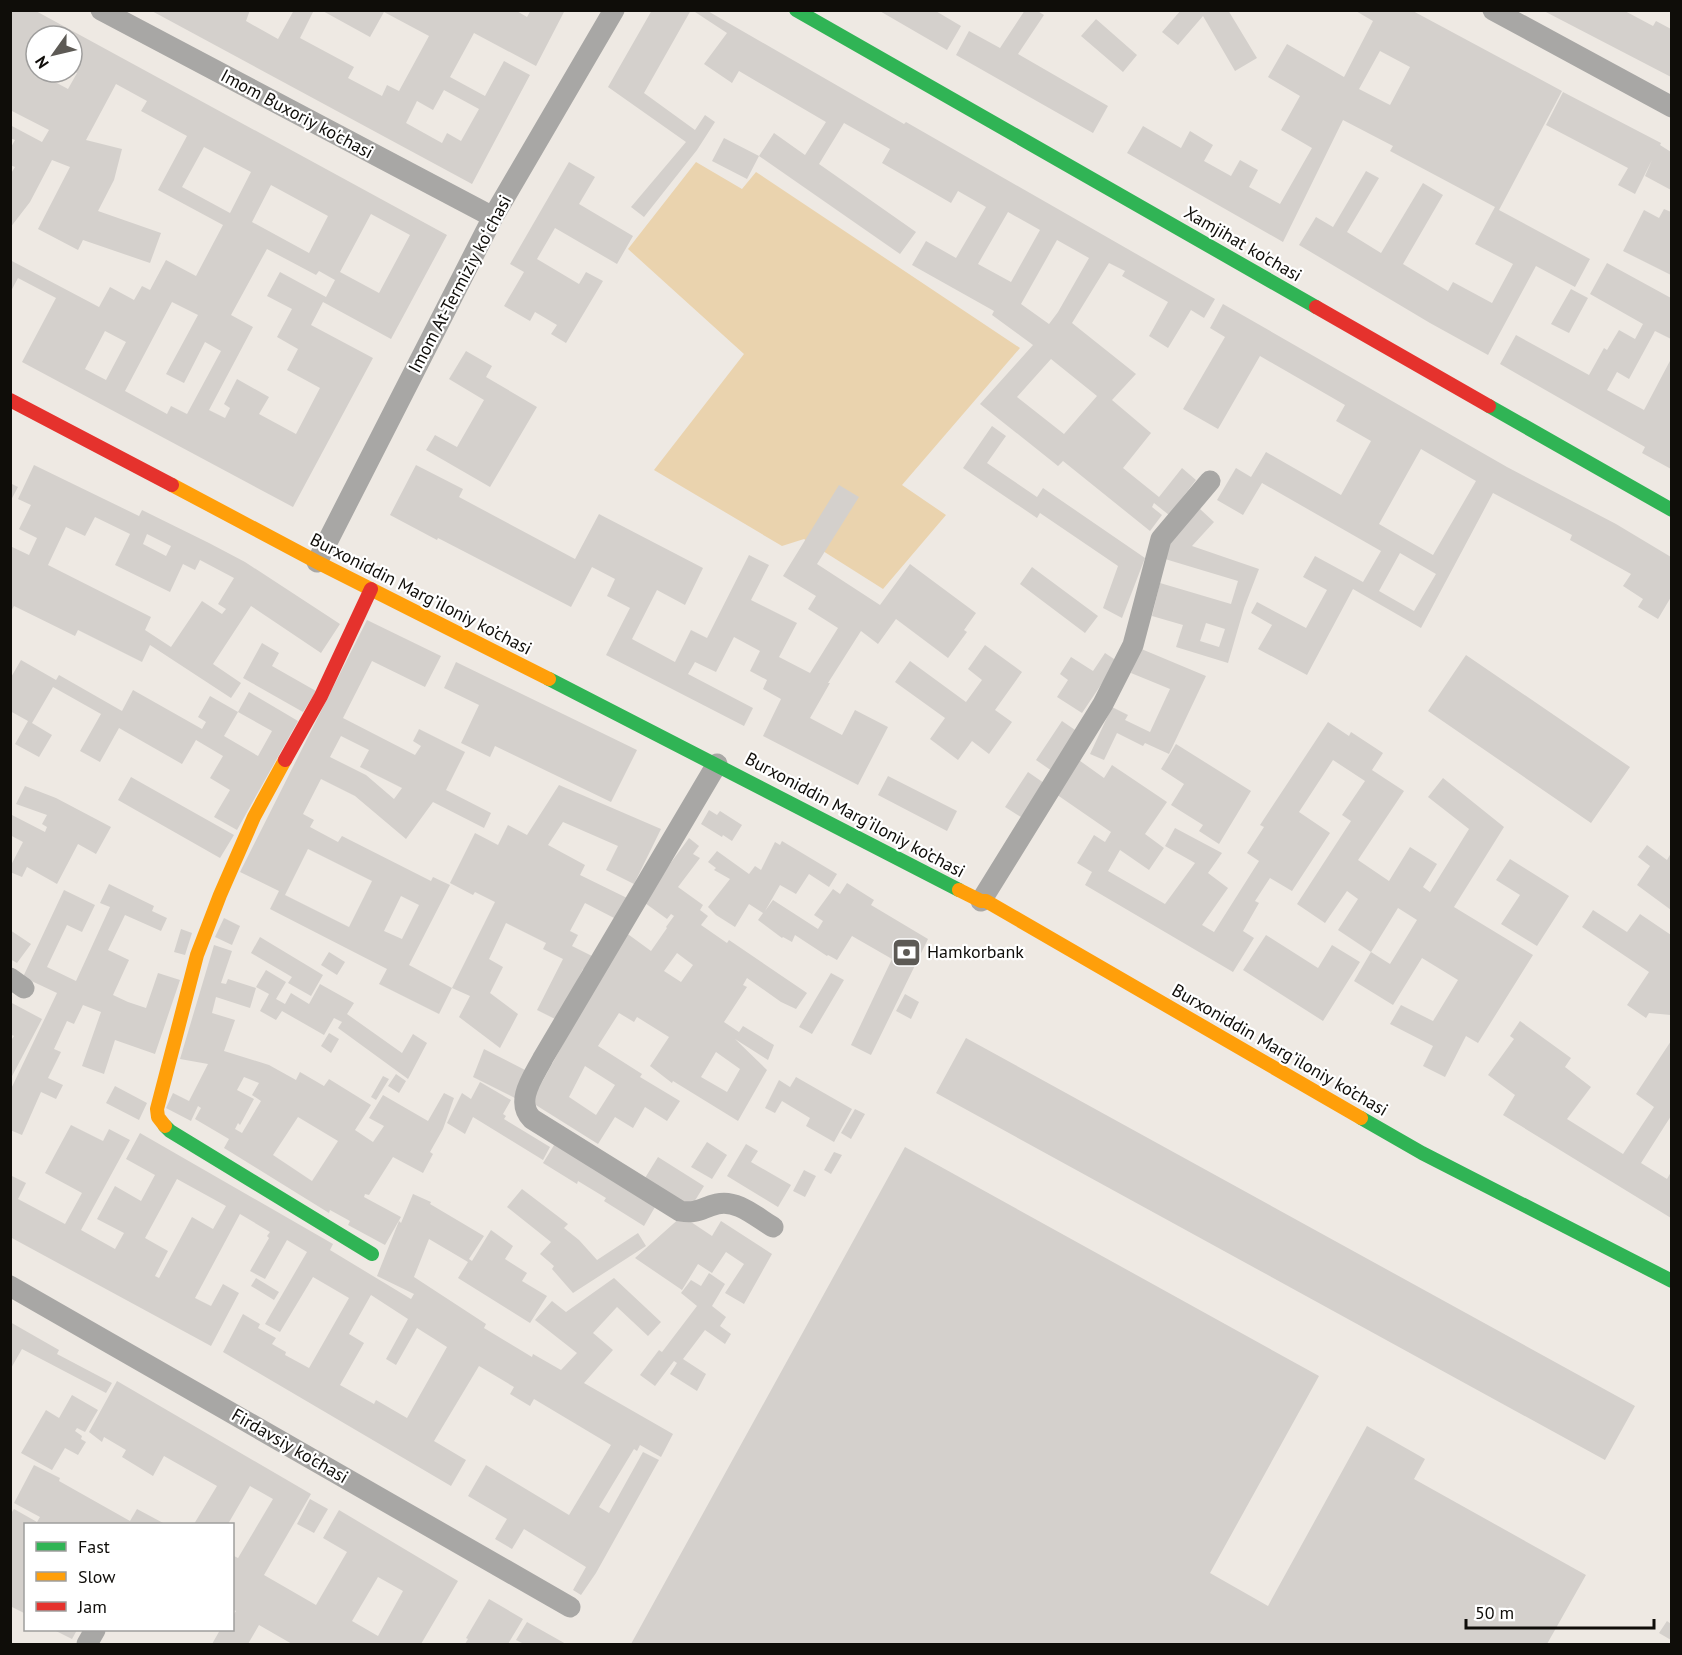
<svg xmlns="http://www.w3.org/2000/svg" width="1682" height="1655" viewBox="0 0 1682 1655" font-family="'PT Sans',sans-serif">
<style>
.green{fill:#ead3ae}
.building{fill:#d4d0cc;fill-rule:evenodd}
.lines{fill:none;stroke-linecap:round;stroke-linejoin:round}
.street{stroke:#a8a7a5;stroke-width:21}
.fast{stroke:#30b455;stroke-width:14}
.slow{stroke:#ff9f0a;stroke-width:14}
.jam{stroke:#e5322d;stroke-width:14}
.labels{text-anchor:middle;stroke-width:4.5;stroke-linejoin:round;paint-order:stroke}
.street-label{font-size:18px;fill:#0f0d09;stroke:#fff}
.poi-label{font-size:18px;fill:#0f0d09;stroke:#fff;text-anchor:start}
</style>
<rect width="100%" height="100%" fill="#eee9e3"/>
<path class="green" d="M696 162 742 189 756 172 1020 348 902 485 946 515 883 589 804 539 782 546 654 470 744 354 628 249Z"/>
<path class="building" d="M10 10H34L447 235 391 339 323 302 311 325 373 358 293 507 22 362 56 298 18 278 10 293V260L99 307 110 287 134 300 142 286 150 290 166 260 196 276 223 225 158 190 187 136 141 111 147 101 116 84 86 140 122 149 114 180 98 211 161 233 150 263 83 240 78 250 38 229 70 167 52 160 30 202 10 228V175L15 167 10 165V149L15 140 10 138V125L42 142 49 130 10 110ZM36 36H72V71L77 73 68 89 29 68 36 56ZM204 147 251 172 230 213 182 187ZM271 185 328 216 309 253 252 222ZM371 214 410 235 379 293 340 272ZM267 249 316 275 319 271 335 280 326 297 280 272 267 296 292 309 277 337 298 349 287 370 320 388 296 434 259 414 269 397 237 379 224 404 230 408 225 418 209 410 253 327 231 315ZM172 302 198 315 166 374 184 383 205 342 221 351 187 414 171 406 167 414 125 391ZM105 331 126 342 106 380 85 369Z
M150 10H250L246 21 278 39 294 10H314L300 38 354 67 348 78 382 96 387 85 399 91 429 36 384 12 370 37 321 10H515L527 17 531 10H565L536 66 474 33 450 77 485 96 504 61 530 75 472 184ZM444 90 479 109 461 141 447 133 442 143 406 123 417 101 433 110Z
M652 10H691L644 93 695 130 705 115 715 122 697 150 644 217 631 207 686 142 608 87Z
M692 10H706L904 124 906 122 1215 299 1204 318 1191 310 1168 348 1149 336 1168 302 1122 276 1125 271 1109 263 1072 323 1136 374 1112 400 1151 433 1123 468 1159 497 1182 468 1196 480 1169 515 1154 503 1152 507 1162 515 1150 531 1063 461 1058 466 980 404 1033 345 992 315 994 311 912 265 926 241 956 258 986 207 958 191 951 203 882 163 890 149 844 123 819 164 916 232 900 254 759 156 774 133 805 155 826 122 739 71 732 83 704 64 727 33ZM1008 212 1040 230 1011 282 978 264ZM1057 240 1089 258 1058 312 1049 324 1021 304ZM1051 359 1097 396 1064 434 1017 397Z
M878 10H934L961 26 947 50Z
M1025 10H1036L1044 15 1018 54 1108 106 1093 133 956 55 969 31 1000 48Z
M1181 10H1228L1257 58 1235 71 1203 16 1178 45 1162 32Z
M1354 10H1411L1562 91 1499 210 1590 259 1575 287 1536 266 1488 355 1430 323 1299 245 1316 217 1333 227 1366 171 1379 178 1347 232 1381 253 1423 183 1443 195 1403 264 1448 291 1453 282 1492 303 1513 264 1475 244 1495 207 1390 151 1393 146 1343 120 1283 242 1127 153 1143 126 1181 148 1190 131 1213 145 1204 161 1231 176 1240 160 1258 170 1249 187 1280 204 1312 148 1281 130 1300 96 1268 77 1287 44 1344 77 1373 21ZM1380 51 1410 67 1390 105 1359 89Z
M1542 10H1623L1653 26 1656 21 1671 29V77Z
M1096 19 1137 55 1123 72 1081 36Z
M1563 92 1661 143 1660 145 1671 152V190L1645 176 1652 160 1635 194 1618 185 1628 168 1546 125Z
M724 138 759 156 747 179 712 161Z
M569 162 595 177 579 204 633 236 617 264 555 228 537 259 579 284 586 272 603 281 566 343 551 334 557 325 535 312 530 321 504 306 524 272 510 264Z
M1664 209 1671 212V275L1623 251 1644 210 1659 218Z
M1607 263 1671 298V339L1655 331 1629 379 1617 372 1607 390 1644 410 1671 359V469L1642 453 1645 447 1500 364 1516 335 1589 375 1604 348 1607 350 1619 330 1635 339 1643 324 1590 294Z
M1571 289 1588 298 1569 333 1551 324Z
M1223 304 1507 467 1616 524 1671 557V597L1658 619 1638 607 1643 599 1623 586 1631 574 1570 540 1572 535 1493 493 1421 628 1353 589 1307 675 1258 649 1272 625 1251 613 1257 602 1306 628 1327 590 1303 577 1315 556 1363 582 1381 551 1262 483 1243 515 1217 500 1236 468 1251 477 1266 452 1341 495 1371 441 1336 421 1345 405 1260 356 1218 429 1183 409 1225 337 1210 328ZM1421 449 1476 481 1433 555 1379 524ZM1400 553 1436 574 1414 611 1379 591Z
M466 351 492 366 486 377 537 407 490 487 426 450 435 435 457 447 484 400 449 379Z
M992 426 1006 436 987 463 1037 497 1043 488 1145 558 1122 618 1103 608 1118 566 1040 513 1037 518 963 468Z
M34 465 139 516 142 510 209 543 245 562 340 624 321 653 251 606 213 664 241 683 231 698 150 645 142 662 78 630 75 636 14 606 10 613V546L29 555 37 538 19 529 31 505 18 499ZM95 517 130 534 115 565 170 592 183 564 195 570 200 560 234 578 218 604 226 609 222 614 202 601 171 647 145 630 151 617 48 565 66 527 85 536ZM147 534 171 546 166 556 143 544Z
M416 465 463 489 459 497 575 559 599 514 703 568 685 605 657 590 632 639 675 662 691 630 707 638 749 555 769 565 751 600 797 623 779 657 810 673 838 628 808 609 816 596 783 576 839 485 859 497 817 564 880 605 910 564 976 613 964 630 967 632 948 658 896 619 878 644 861 631 828 683H830L810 718 842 735 855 710 888 727 858 785 763 736 781 699 763 689 767 680 750 671 760 651 734 637 716 672 695 662 688 674 753 708 744 726 606 655 630 608 607 596 615 579 592 567 571 607 438 538 437 540 390 515Z
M10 483 18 487 10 502Z
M1200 509 1214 522 1192 546 1259 569 1244 608 1228 663 1176 647 1183 625 1152 616 1160 583 1231 604 1238 581 1165 559 1170 541ZM1206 623 1225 629 1219 647 1200 641Z
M1032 567 1098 616 1085 633 1020 584Z
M367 620 441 656 425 687 372 661 343 718 415 755 421 746 413 741 419 729 465 752 446 790 491 813 484 828 433 802 406 839 355 796 321 779 303 814 314 820 310 827 338 842 342 836 431 881 433 877 450 885 409 965 452 988 439 1014 379 984 387 969 270 909 279 891 240 872ZM341 736 369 750 360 767 402 788 394 799 366 775 330 757ZM308 849 372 881 349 927 285 895ZM401 896 419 905 402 939 384 931Z
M262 643 279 653 272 666 316 691 303 712 243 678Z
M985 645 1022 672 995 710 1012 722 989 754 972 741 958 760 930 739 945 718 895 682 910 661 966 702 982 680 968 669Z
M1139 648 1206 676 1169 754 1145 743 1143 746 1117 733 1104 760 1090 754 1112 707 1128 715 1125 720 1150 732 1170 689 1131 673Z
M1105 653 1117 661 1082 713 1057 697 1068 680 1060 674 1071 657 1093 671Z
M1466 655 1630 767 1591 823 1428 711Z
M21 660 56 680 59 675 122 711 133 690 202 729 206 722 198 717 210 696 238 712 224 736 258 756 272 731 238 712 249 692 298 721 237 830 214 817 230 790 210 778 223 756 196 740 182 764 119 728 100 762 80 751 101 714 53 687 32 723 52 735 39 757 15 744 28 721 10 711V679Z
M456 662 637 750 611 802 495 746 490 757 461 743 479 705 444 688Z
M1062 721 1078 732 1052 771 1036 760Z
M1328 722 1349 736 1351 732 1383 753 1372 770 1404 791 1358 860 1389 881 1410 847 1437 864 1423 887 1430 892 1469 829 1428 797 1443 778 1504 827 1454 907 1533 955 1478 1043 1466 1036 1445 1077 1423 1066 1433 1046 1390 1024 1401 1005 1433 1021 1458 980 1422 958 1393 1005 1354 981 1371 952 1338 930 1358 899 1347 891 1325 923 1297 904 1351 821 1342 815 1365 781 1333 760 1299 812 1330 833 1292 891 1270 878 1255 901 1259 903 1243 931 1254 938 1233 972 1085 885 1092 872 1077 863 1094 835 1105 842 1111 832 1053 792 1076 758 1104 778 1112 765 1167 802 1145 834 1164 848 1149 870 1120 850 1108 871 1165 904 1195 863 1165 846 1175 828 1222 853 1208 873 1228 888 1202 925 1214 932 1259 861 1247 853 1264 827 1260 825ZM1398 908 1417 920 1390 964 1371 952Z
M1176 744 1251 791 1219 844 1199 831 1203 825 1171 805 1184 784 1161 769Z
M1028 772 1044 783 1021 817 1005 807Z
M888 776 957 811 947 831 878 795Z
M131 777 234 835 220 858 118 800Z
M559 785 661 829 634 884 606 870 618 846 563 822 548 845 585 865 580 875 627 898 616 919 585 903 570 931 578 935 572 946 594 957 587 971 583 969 557 1020 537 1010 563 959 543 949 546 943 506 923 489 959 503 967 490 993 518 1014 500 1048 459 1017 470 996 452 988 495 902 475 892 473 895 450 883 475 833 498 845 508 825 527 835Z
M25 786 56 798 111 827 96 854 78 844 57 884 27 867 22 877 10 872V867L23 842 10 835V814L45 832 47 827 42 824 47 815 16 804Z
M709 810 717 815 720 811 742 825 732 841 723 835 722 837 701 824Z
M689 838 699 846 693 854 700 858 678 887 703 905 700 910 708 916 701 925 727 943 729 940 807 993 796 1009 781 1002 747 978 743 985 747 987 724 1022 739 1032 743 1026 774 1045 768 1060 735 1039 767 1070 738 1121 673 1081 672 1083 650 1066 669 1037 637 1017 634 1022 619 1013 598 1046 642 1074 640 1077 680 1101 667 1121 645 1107 633 1128 615 1117 598 1144 531 1102 625 932 651 951 667 928 666 927 674 916 671 914 667 919 645 903 653 887ZM677 953 693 965 681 982 664 971ZM716 1052 740 1069 727 1092 701 1077ZM585 1066 615 1085 596 1115 569 1097Z
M782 841 837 874 829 887 809 874 796 894 780 885 765 911 773 900 818 929 823 921 814 915 833 889 840 894 847 883 874 900 871 905 928 939 871 1055 851 1045 892 959 852 936 837 960 828 955 827 956 795 935 792 942 783 937 782 938 758 920 763 913 749 904 735 927 716 915 708 907 730 879 714 870 716 868 708 862 717 851 749 874 755 866 761 870 775 842 780 845Z
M1647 845 1667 860 1671 853V910L1637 885 1650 866 1638 857Z
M1510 859 1569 896 1537 946 1501 924 1520 895 1496 880Z
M109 884 154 906 152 911 167 918 161 931 125 915 108 950 129 960 113 995 128 1002 146 1008 158 973 180 980 155 1054 115 1040 104 1074 82 1066 101 1012 83 1005 74 1024 67 1021 54 1049 61 1052 48 1078 63 1085 56 1099 41 1092 22 1135 10 1130V1091L57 993 23 977 64 890 95 905 82 932 67 925 47 967 76 981 110 907 100 903Z
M1593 910 1627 932 1640 914 1671 935V1015L1649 1013 1646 1018 1627 1005 1649 972 1582 927Z
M224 918 240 926 232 945 215 937Z
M181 929 192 933 185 955 174 952Z
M10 930 31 944 17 963 10 959Z
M1266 935 1318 968 1332 945 1360 962 1323 1021 1243 970Z
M260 937 323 975 311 996 288 983 292 977 251 953Z
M214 945 232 951 221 983 226 984 228 979 256 988 250 1008 216 997 212 1013 235 1020 224 1051 269 1065 296 1080 300 1072 324 1086 329 1079 371 1105 355 1130 373 1142 384 1126 369 1118 383 1095 428 1121 444 1093 454 1098 443 1129 430 1152 433 1154 423 1173 393 1157 369 1195 365 1194 364 1197 401 1217 385 1245 348 1225 350 1221 330 1210 329 1213 224 1148 229 1139 195 1119 201 1108 198 1106 191 1121 166 1108 173 1093 189 1101 208 1064 180 1059ZM244 1077 259 1083 252 1095 261 1101 242 1133 235 1129 238 1123 240 1125 254 1099 237 1090ZM298 1117 338 1141 312 1181 273 1155Z
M329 952 345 962 337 975 321 965Z
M266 970 286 982 276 999 285 1004 291 993 309 1004 320 984 354 1003 347 1014 402 1053 413 1034 427 1043 408 1079 338 1028 342 1022 334 1018 324 1035 282 1011 276 1020 260 1011 269 994 256 987Z
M831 973 844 980 812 1034 799 1027Z
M905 994 919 1002 911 1019 896 1011Z
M10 1002 42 1019 10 1080V1042L14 1036 10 1034Z
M1520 1021 1571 1058 1565 1067 1591 1087 1567 1119 1623 1154 1654 1107 1636 1094 1671 1041V1116L1641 1163 1667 1179 1671 1172V1218L1503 1115 1515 1095 1488 1075 1514 1039 1510 1036Z
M329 1033 339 1039 331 1053 321 1046Z
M966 1038 1635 1406 1605 1460 936 1093Z
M484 1049 529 1072 517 1099 473 1077Z
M396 1074 406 1081 399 1093 388 1086Z
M383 1076 389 1079 376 1100 371 1097Z
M796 1077 852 1109 834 1142 806 1126 810 1118 782 1101 775 1113 765 1108 779 1080 790 1087Z
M480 1082 511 1100 503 1114 506 1116 504 1119 550 1147 543 1160 473 1117 465 1134 447 1123 462 1093 471 1099Z
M115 1086 147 1103 139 1120 106 1103Z
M855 1109 865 1114 851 1139 841 1133Z
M71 1125 103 1141 109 1129 130 1140 81 1230 115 1249 124 1233 97 1219 115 1186 141 1201 155 1175 126 1159 140 1133 333 1244 330 1250 411 1299 414 1294 377 1276 399 1221 401 1223 413 1194 431 1202 430 1204 484 1236 469 1259 472 1261 491 1230 513 1246 505 1259 527 1273 522 1281 547 1296 530 1323 458 1278 468 1262 429 1239 414 1277 486 1324 484 1328 532 1357 533 1354 561 1370 577 1353 535 1320 552 1301 566 1312 614 1278 661 1322 648 1336 617 1307 593 1333 613 1350 584 1383 673 1434 661 1457 640 1445 637 1451 634 1449 599 1507 609 1513 643 1452 659 1460 596 1573 581 1595 573 1590 586 1567 524 1529 512 1549 495 1539 507 1519 468 1496 486 1465 569 1515 611 1445 534 1399 530 1406 510 1394 514 1387 479 1366 434 1441 466 1460 451 1486 223 1352 243 1314 260 1324 258 1328 276 1338 272 1344 286 1352 285 1355 309 1368 349 1298 313 1277 280 1332 265 1324 307 1252 287 1240 265 1279 250 1271 269 1238 267 1236 270 1232 240 1214 195 1298 211 1306 223 1284 239 1293 211 1346 10 1237V1175L26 1183 18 1199 65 1224 82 1193 45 1173ZM177 1179 226 1206 213 1229 192 1217 159 1278 155 1276 168 1251 145 1238ZM371 1295 408 1319 386 1359 396 1365 417 1328 447 1347 407 1418 376 1400 374 1404 340 1385 364 1343 349 1334Z
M556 1142 655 1207 644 1226 604 1201 606 1198 578 1181 577 1184 543 1163Z
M707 1142 727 1155 712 1179 691 1167Z
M746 1144 758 1151 751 1162 791 1185 778 1207 727 1176Z
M905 1147 1319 1376 1210 1573 1268 1606 1367 1426 1425 1459 1414 1479 1586 1575 1547 1644H631Z
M834 1152 842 1155 831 1174 824 1170Z
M658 1157 704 1186 691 1207 645 1178Z
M804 1170 816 1176 805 1197 793 1191Z
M522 1189 568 1224 564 1228 579 1240 597 1260 638 1233 646 1246 573 1293 552 1269 554 1266 540 1254 551 1242 507 1207Z
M682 1216 712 1236 721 1221 772 1254 744 1304 725 1293 744 1264 726 1252 712 1273 698 1264 682 1290 635 1258Z
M709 1273 725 1284 712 1306 726 1317 720 1326 731 1334 725 1344 705 1330 683 1359 706 1374 697 1391 670 1374 677 1363 674 1361 655 1386 640 1375 659 1350 662 1352 697 1306 681 1293 691 1280 701 1286Z
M256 1278 279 1292 274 1300 251 1286Z
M10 1322 59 1350 57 1354 112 1383 106 1393 22 1349 10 1370Z
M117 1381 311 1494 264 1575 316 1605 347 1552 323 1538 339 1510 458 1581 421 1644H292L259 1625 248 1644H212L220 1630H232V1617L236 1611 232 1609V1555L238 1558 273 1499 250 1486 228 1524H194L217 1486 164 1456 153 1476 122 1457 126 1450 104 1437 102 1442 89 1432ZM378 1577 403 1591 378 1636 352 1621Z
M72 1395 98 1410 85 1432 77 1428 75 1431 82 1436 81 1439 86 1442 78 1455 65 1448 52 1470 21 1453 46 1410 59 1418Z
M34 1465 60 1478 59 1481 130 1521 137 1509 165 1524H26V1614L10 1606V1515L14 1509 37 1522 40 1517 14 1503Z
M310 1499 328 1509 314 1533 297 1524Z
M489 1599 523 1619 508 1644H465L468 1639 466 1638Z
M1667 1621 1671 1624V1640L1659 1633Z
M527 1622 566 1644H524L516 1640Z
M54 1630H77L72 1639Z"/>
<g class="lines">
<path class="street" d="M101 10 493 217
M1493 10 1672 107
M317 562 493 217 614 10
M717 764 543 1058C534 1076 514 1101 532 1119L680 1211C698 1214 701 1208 717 1204 737 1199 756 1217 773 1227
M981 901 1103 704 1133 645 1161 539 1210 481
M10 978 24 988
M10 1286 570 1607
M87 1644 95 1630"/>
<path class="fast" d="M796 10 1316 307
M1489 406 1672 510
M549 679 959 890
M1361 1118 1422 1153 1672 1281
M165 1126 170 1131 372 1254"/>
<path class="slow" d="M172 485 317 562 549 679
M959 890 981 901H986L1361 1118
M165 1126 158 1117 157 1109 197 955 220 895 254 817 285 760"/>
<path class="jam" d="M1316 307 1489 406
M10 400 172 485
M285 760 321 696 371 589"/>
</g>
<defs>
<symbol id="bank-square" viewBox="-11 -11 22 22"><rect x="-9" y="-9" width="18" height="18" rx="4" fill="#5d5a55" stroke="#fff"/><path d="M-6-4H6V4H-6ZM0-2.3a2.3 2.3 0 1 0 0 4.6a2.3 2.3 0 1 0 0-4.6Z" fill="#fff"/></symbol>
</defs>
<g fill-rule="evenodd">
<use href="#bank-square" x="890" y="936" width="33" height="33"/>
</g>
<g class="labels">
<g class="street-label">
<text transform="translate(297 114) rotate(28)" y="6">Imom Buxoriy ko'chasi</text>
<text transform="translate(1243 244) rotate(30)" y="6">Xamjihat ko'chasi</text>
<text transform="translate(460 284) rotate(-62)" y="6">Imom At-Termiziy koʻchasi</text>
<text transform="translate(421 594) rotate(27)" y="6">Burxoniddin Marg’iloniy ko’chasi</text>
<text transform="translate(855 815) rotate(28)" y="6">Burxoniddin Marg’iloniy ko’chasi</text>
<text transform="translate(1280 1050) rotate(30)" y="6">Burxoniddin Marg’iloniy ko’chasi</text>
<text transform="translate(290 1446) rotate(30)" y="6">Firdavsiy ko'chasi</text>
</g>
<g class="poi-label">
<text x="927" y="958">Hamkorbank</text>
</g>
</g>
<rect width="1682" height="1655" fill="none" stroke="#0f0d09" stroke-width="24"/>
<rect x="24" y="1523" width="210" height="108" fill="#ffffff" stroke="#9f9e9d" stroke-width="1.5"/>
<rect x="36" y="1542" width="30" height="9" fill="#30b455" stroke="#9f9e9d" stroke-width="1.5"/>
<text x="78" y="1553" font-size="18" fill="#0f0d09">Fast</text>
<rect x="36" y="1572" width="30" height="9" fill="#ff9f0a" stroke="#9f9e9d" stroke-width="1.5"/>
<text x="78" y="1583" font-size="18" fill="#0f0d09">Slow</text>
<rect x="36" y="1602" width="30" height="9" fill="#e5322d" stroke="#9f9e9d" stroke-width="1.5"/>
<text x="78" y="1613" font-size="18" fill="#0f0d09">Jam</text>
<g transform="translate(54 54) rotate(236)"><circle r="28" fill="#ffffff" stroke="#9f9e9d" stroke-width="1.5"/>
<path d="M0-4.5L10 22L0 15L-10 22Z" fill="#5d5a55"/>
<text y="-9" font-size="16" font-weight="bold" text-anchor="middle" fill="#0f0d09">N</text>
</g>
<path d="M1466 1619v9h188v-9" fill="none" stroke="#0f0d09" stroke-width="3"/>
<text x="1475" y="1619" font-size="18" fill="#0f0d09" stroke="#ffffff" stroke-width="4.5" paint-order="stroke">50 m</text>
</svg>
